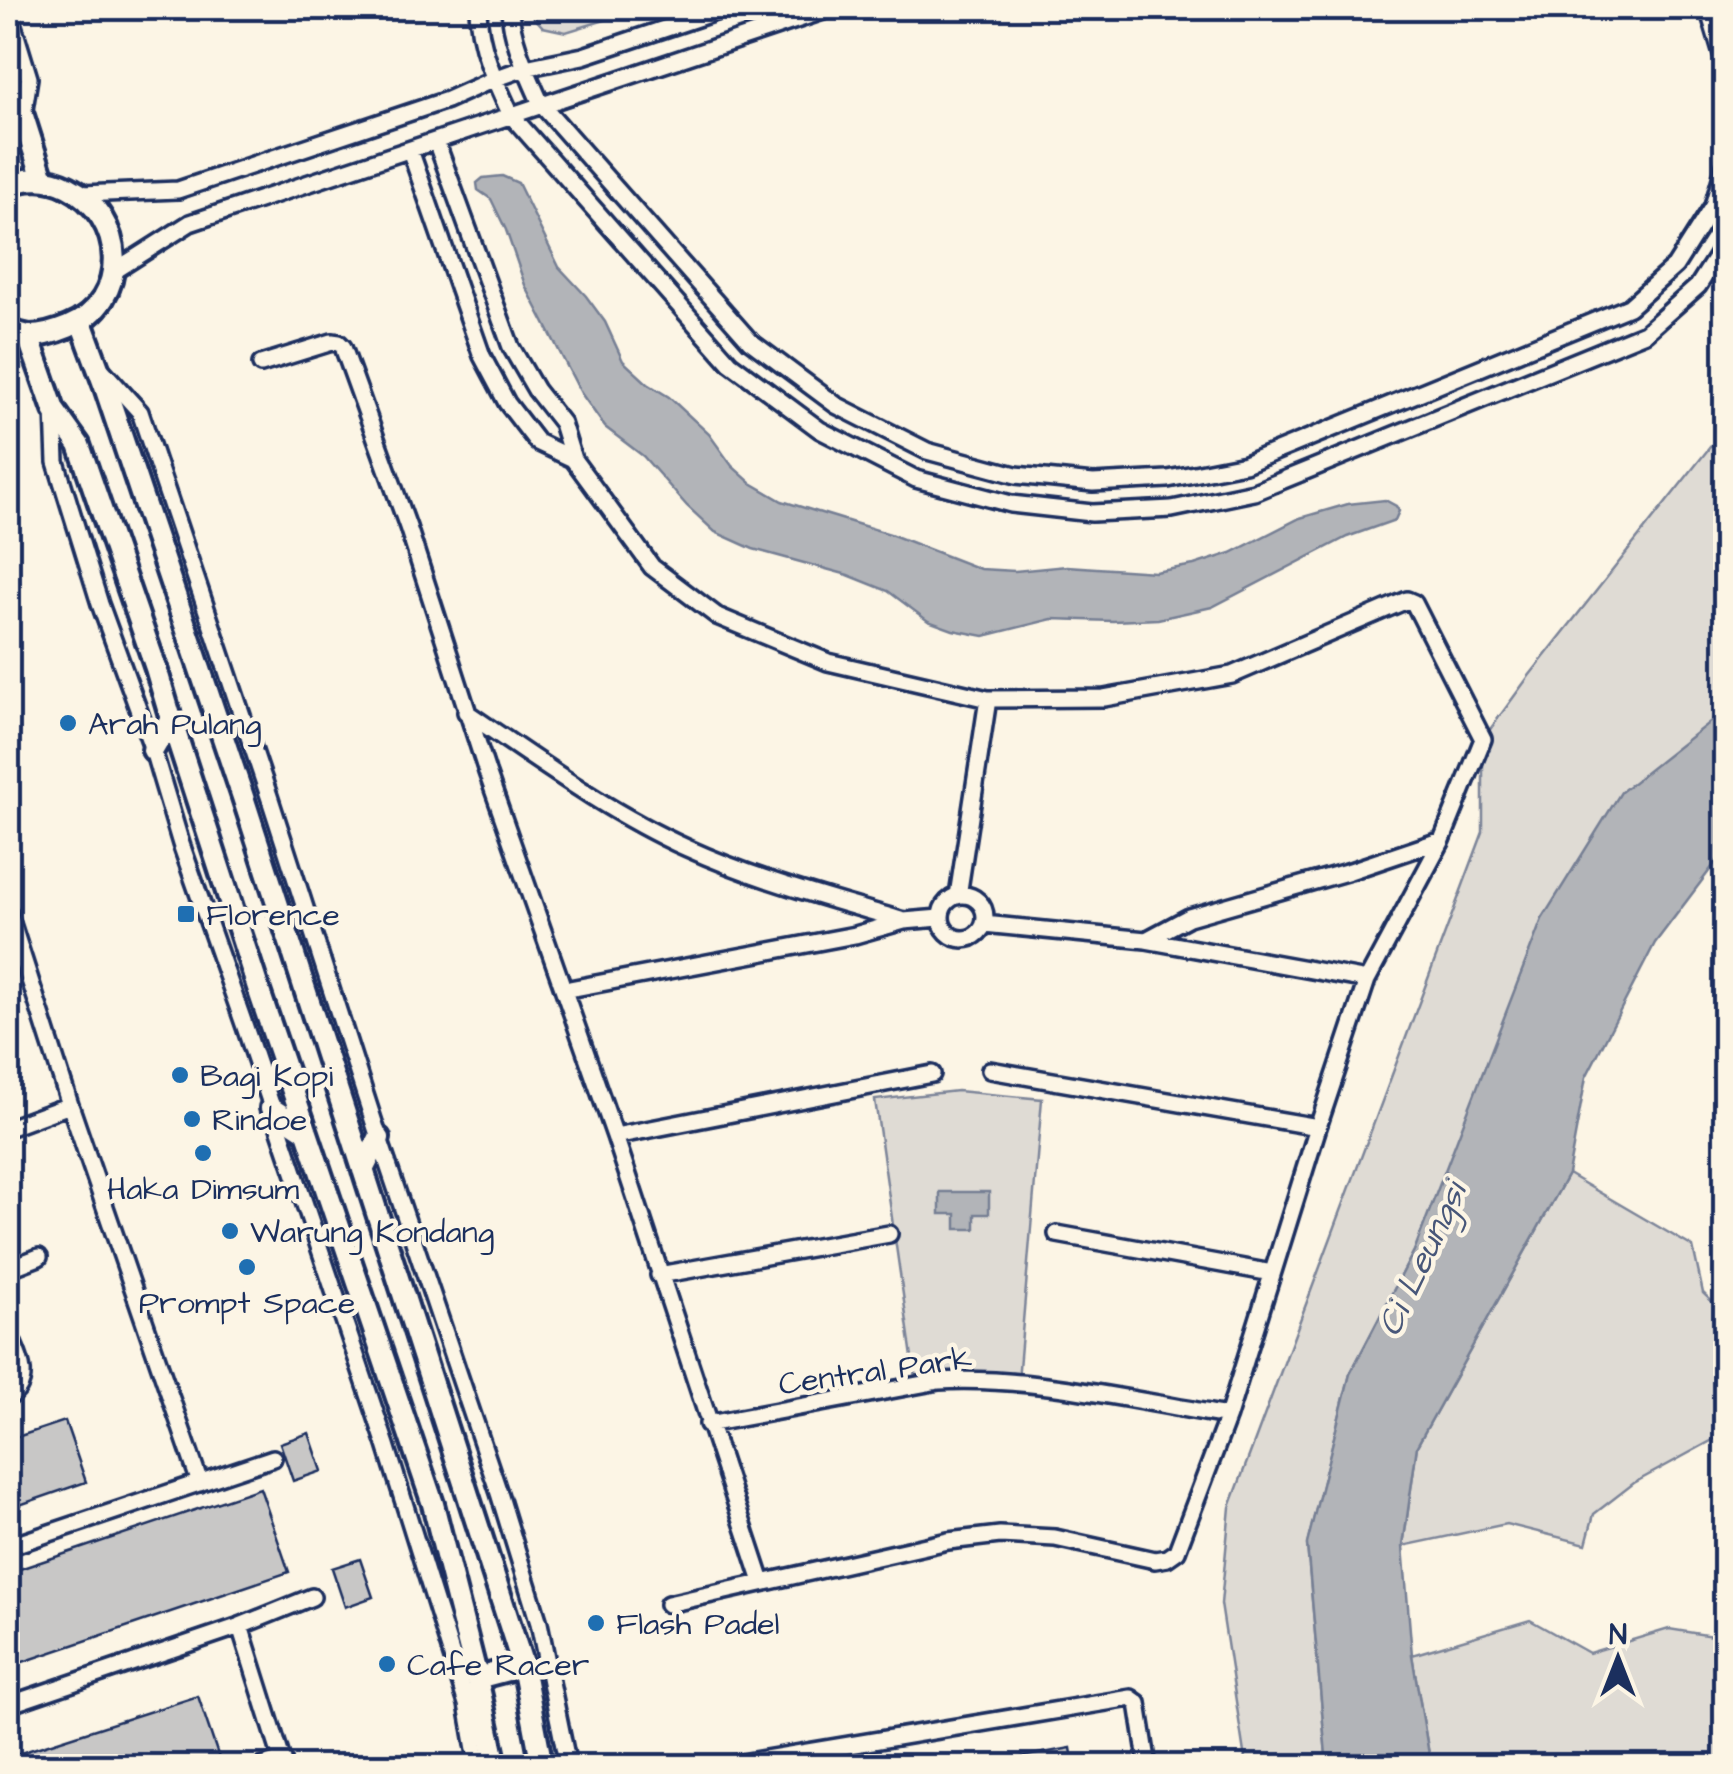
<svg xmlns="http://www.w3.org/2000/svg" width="1733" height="1774" viewBox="0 0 1733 1774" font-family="'Architects Daughter',sans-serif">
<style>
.green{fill:#dfdbd4;stroke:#7d8599;stroke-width:2.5}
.water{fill:#b2b4b8;stroke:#767f94;stroke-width:2.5}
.building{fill:#c8c7c6;stroke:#1b2f5e;stroke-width:2.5}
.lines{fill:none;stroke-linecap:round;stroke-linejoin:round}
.minor-casing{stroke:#1b2f5e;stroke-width:22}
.tertiary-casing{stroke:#1b2f5e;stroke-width:28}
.minor{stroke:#fcf5e5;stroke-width:15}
.tertiary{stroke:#fcf5e5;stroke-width:20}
.poi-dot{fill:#1f6fb2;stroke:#fcf5e5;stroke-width:4}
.labels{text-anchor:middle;stroke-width:9;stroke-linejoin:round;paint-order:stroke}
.poi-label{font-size:32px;fill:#1b2f5e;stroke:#fcf5e5;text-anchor:start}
.street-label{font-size:32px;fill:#1b2f5e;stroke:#fcf5e5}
.water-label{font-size:35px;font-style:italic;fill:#485779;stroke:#fcf5e5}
</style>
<rect width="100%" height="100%" fill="#fcf5e5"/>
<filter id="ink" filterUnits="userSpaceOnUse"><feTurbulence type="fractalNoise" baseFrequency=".01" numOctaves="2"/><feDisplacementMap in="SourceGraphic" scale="20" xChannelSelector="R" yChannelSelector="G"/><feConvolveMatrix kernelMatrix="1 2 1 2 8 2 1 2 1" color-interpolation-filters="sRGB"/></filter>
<g filter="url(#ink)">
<path class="green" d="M530 8H644L566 32 543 27 531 14Z
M1725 428V710L1711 723 1414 1251 1350 1374 1307 1545 1327 1766H1246L1221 1604 1230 1507 1483 832V739L1529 676Z
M957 1091 1042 1099 1018 1380 940 1375 915 1378 875 1100Z
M1568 1174 1693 1247 1703 1293 1725 1314 1726 1427 1720 1436 1634 1483 1594 1514 1586 1544 1506 1524 1403 1546 1417 1446Z
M1530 1620 1589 1653 1669 1629 1725 1638V1766H1431L1412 1655Z"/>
<path class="water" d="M502 176 518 183 559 267 586 296 605 322 623 361 648 384 669 397 709 434 732 466 751 483 782 501 890 534 980 569 1015 571 1067 566 1155 572 1194 565 1231 553 1300 518 1348 504 1385 500 1396 506 1399 511 1395 520 1347 537 1212 607 1158 619 1113 621 1052 619 984 636 953 630 928 621 888 591 848 575 753 549 715 532 687 506 643 456 605 427 581 393 525 285 506 230 491 199 478 190 477 183 483 178Z
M1725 710V850L1655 943 1586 1077 1568 1174 1417 1446 1403 1546 1412 1655 1431 1766H1327L1307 1544 1350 1374 1414 1251 1542 919 1621 792Z
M940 1192H989V1214H975V1229H956V1214H940Z"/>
<path class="building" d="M65 1421 86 1482 8 1509V1440Z
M309 1433 322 1471 293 1481 280 1443Z
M260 1488 289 1572 8 1667V1573Z
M360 1559 373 1597 345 1607 332 1568Z
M198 1696 219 1758 190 1766H8V1757Z
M1071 1748 1074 1766H1011L1010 1759Z"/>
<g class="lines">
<defs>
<path id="minor" d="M478 8C478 45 495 81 511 115L730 363 820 430 916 479 1011 504 1092 513 1172 509 1254 492 1645 333 1698 286 1726 242
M510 8C511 41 528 74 541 104L750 341 836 405 927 451 1016 475 1093 483 1168 479 1245 464 1629 307 1675 266 1713 206 1726 161
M1708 8 1726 68
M8 9 29 78 23 116
M410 150 482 356 507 403 537 442 573 459 562 423 536 390 511 347 436 141
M82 194 178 190 447 100 494 79 525 68 583 56 727 8
M113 272 190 223 832 8
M261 364 332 342 339 343 343 347 408 527 487 772 615 1136 762 1582
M102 370 140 412 269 796 379 1138 499 1493 539 1623 568 1766
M54 410 56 462 100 604 153 750 181 844 245 1027 386 1445 467 1704 478 1766
M573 459 652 567 717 616 828 662 988 699 1104 698 1232 675 1407 600 1414 603 1483 739 1442 840 1367 980 1318 1127 1228 1416 1177 1551 1167 1558 1155 1560 1055 1538 1000 1535 948 1541 668 1604
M466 712C537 760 609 813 687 848 757 880 831 899 904 921
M941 917a22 22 0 1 1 44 0a22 22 0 1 1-44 0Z
M958 896 988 699
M8 911 70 1105 200 1483
M984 924 1146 940 1367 980
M1146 940 1189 917 1350 871 1442 840
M564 990 855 935 904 921 940 918
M990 1070 1318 1127
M8 1128 70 1105
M615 1136 932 1074
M1057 1234 1272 1273
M8 1269 39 1257
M659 1275 889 1234
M8 1332C18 1355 34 1381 8 1398
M708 1424 939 1381C1034 1376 1133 1401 1228 1416
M8 1547 273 1458
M240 1626 284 1766
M8 1705 240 1626 312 1597
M263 1766 283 1760
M723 1766 1131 1698 1138 1703 1148 1766"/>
<path id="tertiary" d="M8 81 23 116 43 179
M8 185C26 177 49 177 68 187 126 216 132 301 68 327 56 332 43 336 30 336 23 335 14 332 8 330
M81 322 105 387 243 797 523 1666 542 1766
M28 336 54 410 79 445 156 668 171 719 260 994 433 1504 477 1678 496 1766
M153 750 171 719
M271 1108 306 1131
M363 1170 379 1138
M477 1678 523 1666"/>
</defs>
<use href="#minor" class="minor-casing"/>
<use href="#tertiary" class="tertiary-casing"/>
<use href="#minor" class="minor"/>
<use href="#tertiary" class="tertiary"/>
</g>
</g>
<g class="poi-dot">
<circle cx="68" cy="723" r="10"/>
<rect x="176" y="904" width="20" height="20" rx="5"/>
<circle cx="180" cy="1075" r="10"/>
<circle cx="192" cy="1119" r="10"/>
<circle cx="203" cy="1153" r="10"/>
<circle cx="230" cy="1231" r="10"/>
<circle cx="247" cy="1267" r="10"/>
<circle cx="596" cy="1623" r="10"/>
<circle cx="387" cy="1664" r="10"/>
</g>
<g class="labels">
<g class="poi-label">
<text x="88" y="734">Arah Pulang</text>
<text x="206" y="925">Florence</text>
<text x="200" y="1086">Bagi Kopi</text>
<text x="212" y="1130">Rindoe</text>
<text x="203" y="1199" text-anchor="middle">Haka Dimsum</text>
<text x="250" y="1242">Warung Kondang</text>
<text x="247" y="1313" text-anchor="middle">Prompt Space</text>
<text x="616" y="1634">Flash Padel</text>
<text x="407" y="1675">Cafe Racer</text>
</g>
<g class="street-label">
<text transform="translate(875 1370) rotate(-8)" y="11">Central Park</text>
</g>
<g class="water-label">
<text transform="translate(1421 1259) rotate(-65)" y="12">Ci Leungsi</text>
</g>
</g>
<rect width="1733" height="1774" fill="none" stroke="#fcf5e5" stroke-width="40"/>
<rect x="20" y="20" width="1693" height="1734" fill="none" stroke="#1b2f5e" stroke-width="4" filter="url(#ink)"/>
<g transform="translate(1618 1659)" stroke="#fcf5e5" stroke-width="8" paint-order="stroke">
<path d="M0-8L18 38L0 25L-18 38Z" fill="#1b2f5e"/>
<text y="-15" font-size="28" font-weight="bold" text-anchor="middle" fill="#1b2f5e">N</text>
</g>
</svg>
